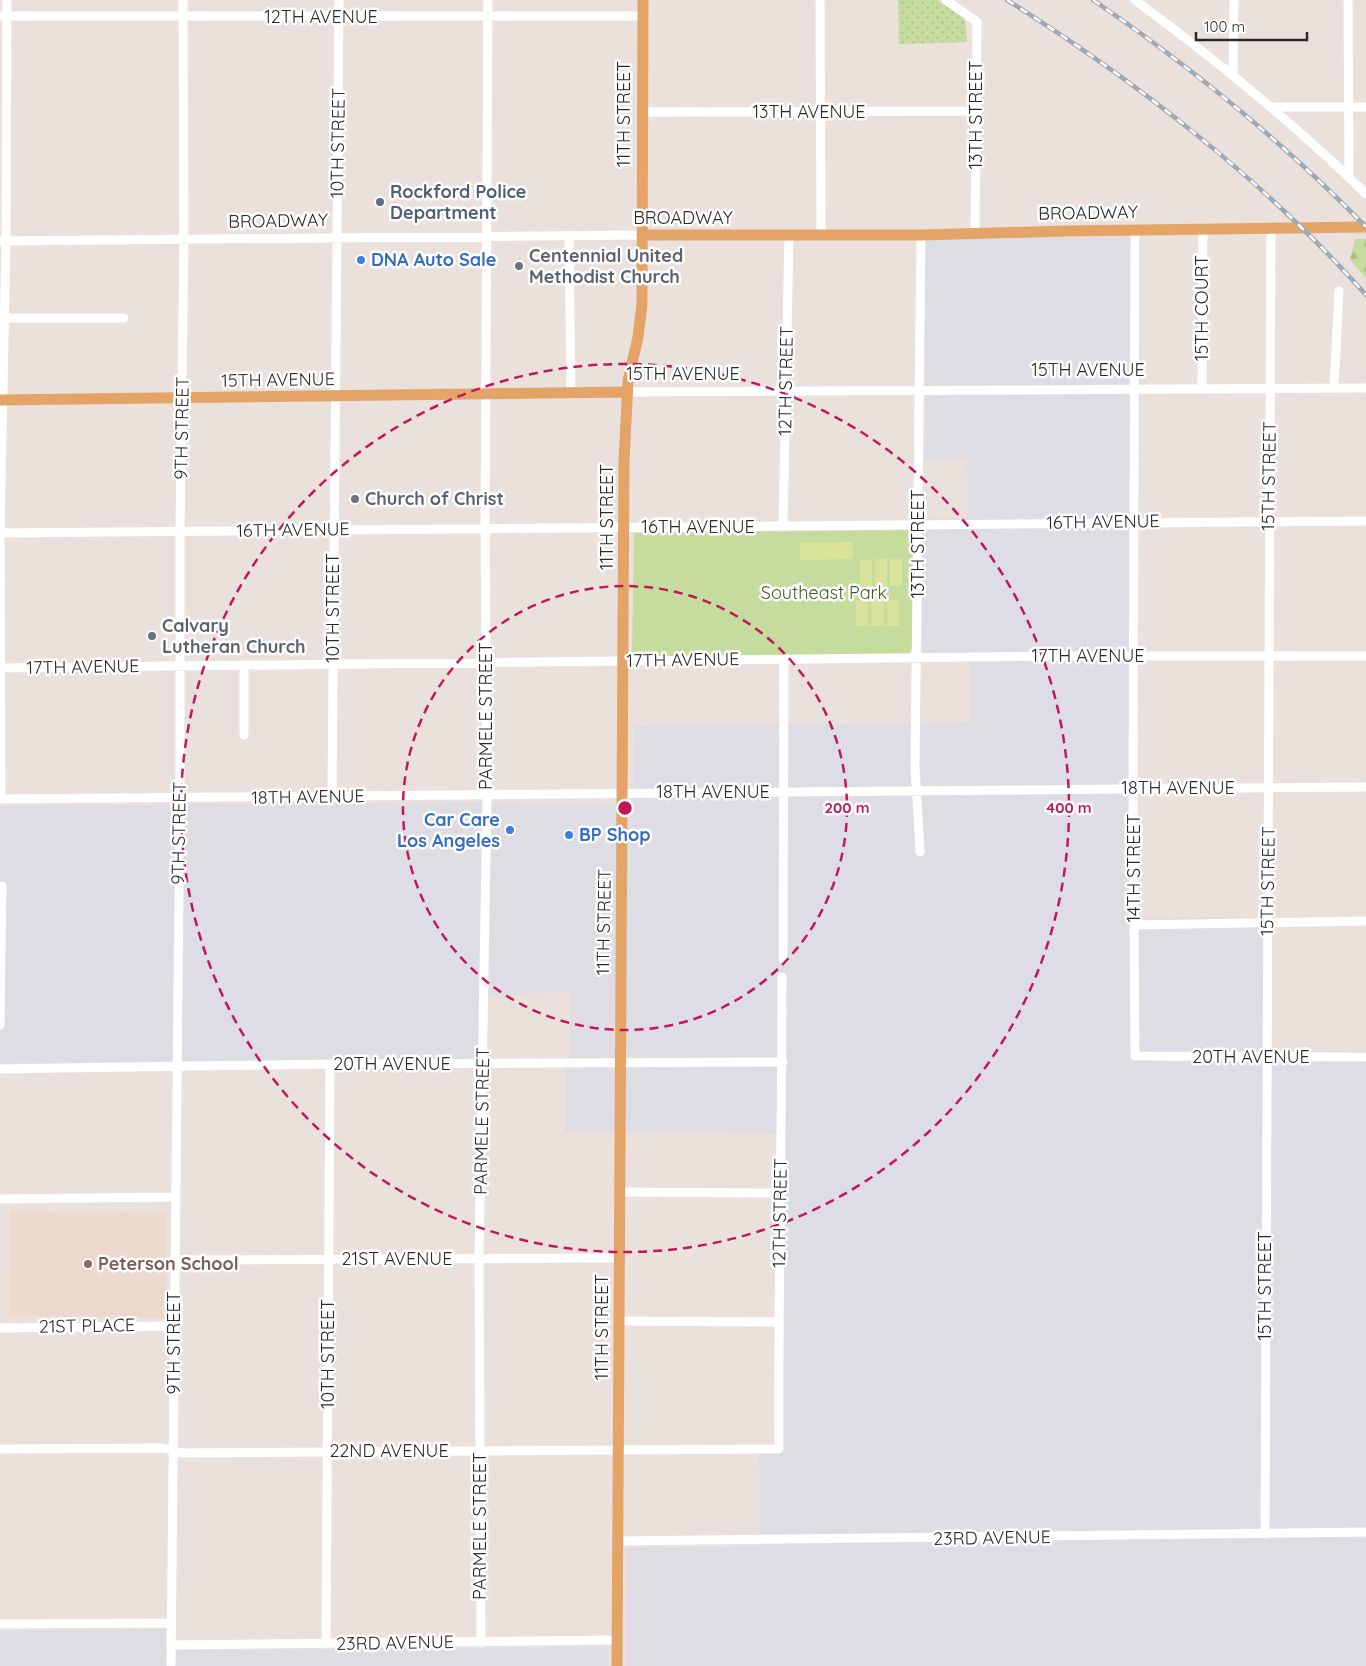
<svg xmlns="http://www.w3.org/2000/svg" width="1366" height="1666" viewBox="0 0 1366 1666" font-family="Quicksand,sans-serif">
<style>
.industrial{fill:#dddde3}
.education{fill:#ebd9cd}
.grass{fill:url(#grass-dots)}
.forest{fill:url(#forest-firs)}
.park{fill:#c5dc9e}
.pitch{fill:#d9e39a}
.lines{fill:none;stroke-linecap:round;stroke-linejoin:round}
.minor{stroke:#fff;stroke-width:9}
.major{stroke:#e4a468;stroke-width:11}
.rail-casing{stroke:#a0a8b2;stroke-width:4.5}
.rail{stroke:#fff;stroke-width:2.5;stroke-dasharray:8;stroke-linecap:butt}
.ring{fill:none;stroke:#c2185b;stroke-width:2.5;stroke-dasharray:9 6}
.service-dot{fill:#5c6f8a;stroke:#fff;stroke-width:2}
.shop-dot{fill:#3f7fe0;stroke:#fff;stroke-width:2}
.worship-dot{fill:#6b7280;stroke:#fff;stroke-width:2}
.education-dot{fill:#8d6e63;stroke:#fff;stroke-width:2}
.labels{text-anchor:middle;stroke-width:5;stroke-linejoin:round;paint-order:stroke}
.street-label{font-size:18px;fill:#2a2a2a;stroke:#fff}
.service-label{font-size:18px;font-weight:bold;fill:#4e5e75;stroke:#fff;text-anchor:start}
.worship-label{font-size:18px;font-weight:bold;fill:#5b616d;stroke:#fff;text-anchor:start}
.shop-label{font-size:18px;font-weight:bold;fill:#366cbe;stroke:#fff;text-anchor:start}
.park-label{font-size:18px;fill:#406020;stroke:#fff}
.education-label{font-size:18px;font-weight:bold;fill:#785e54;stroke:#fff;text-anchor:start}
.centre{fill:#c2185b;stroke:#fff;stroke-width:2.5}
.ring-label{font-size:15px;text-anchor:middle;font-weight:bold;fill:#c2185b;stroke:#fff;stroke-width:5;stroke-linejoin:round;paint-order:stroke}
</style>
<defs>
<pattern id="grass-dots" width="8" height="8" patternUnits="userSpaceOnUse" patternTransform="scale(1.25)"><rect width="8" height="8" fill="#c5dc9e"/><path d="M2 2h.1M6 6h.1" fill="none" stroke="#a9bd88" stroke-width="1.8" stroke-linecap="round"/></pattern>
<pattern id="forest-firs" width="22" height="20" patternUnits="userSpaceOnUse" patternTransform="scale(1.25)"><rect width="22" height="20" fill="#c5dc9e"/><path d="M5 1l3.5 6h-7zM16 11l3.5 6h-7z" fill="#a9bd88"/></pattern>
</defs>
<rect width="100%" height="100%" fill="#eae1dd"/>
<path class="industrial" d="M931 238H1141L1137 911 1145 917 1273 918 1271 1042 1274 1049 1281 1051H1366V1666H626V1548L761 1546 759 1453 783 1443 785 1134 565 1132V1066H570V992L524 993 488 998 485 1059 0 1063V806L469 802 633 804 635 726 970 722V662H923L922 519 968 518 967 459 925 460V243L926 240Z
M165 1629V1650L602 1647 608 1650V1666H0V1631Z"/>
<path class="education" d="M10 1211 167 1213 166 1318 9 1316Z"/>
<path class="grass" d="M898 0H937L965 19 967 42 899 44Z"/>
<path class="forest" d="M1355 239H1366V278L1350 260Z"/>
<path class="park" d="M908 530 913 533 914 646 908 654 637 657 632 652 634 533Z"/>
<path class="pitch" d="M853 542V559L800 560V543Z
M875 559H887V586H875Z
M890 559H902V586H890Z
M860 560H872V586H860Z
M899 599V626H887V600Z
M856 600H868V626H856Z
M871 600H884V626H871Z"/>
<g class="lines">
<path class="minor" d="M820 0 821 235
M946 0 977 22 975 234
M1135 0C1216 60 1294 123 1366 194
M1348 0 1349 177
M0 16H642
M1233 75 1234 0
M1273 107H1366
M642 112 976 111
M1135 230 1133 788 1135 1056 1366 1057
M569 237 571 393
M0 241 642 235
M5 318H124
M1202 387 1203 229
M1334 387 1339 291
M627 392 1366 388
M783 526 789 236
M0 533 1366 521
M0 668 1064 656H1366
M244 735V665
M332 796 339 0
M0 799 1366 787
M1 799 0 533 6 241 7 0
M920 852 915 766 921 235
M1134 925 1366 921
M783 959 784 659
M0 1025 2 886
M0 1069 330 1064 783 1062
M619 1192 781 1193
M0 1199 175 1197
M174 1260 619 1258
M619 1321 778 1322
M0 1328 174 1326
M0 1449 163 1448 183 1453 779 1449C778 1291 782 1134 782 977
M1265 1534 1271 228
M618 1541 1366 1532
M0 1624 171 1623
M481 1643 479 1259 487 797 485 528 488 0
M326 1644 330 1064
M172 1645 617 1640
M171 1666 180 798V532L184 240 183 0"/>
<path class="major" d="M642 235H921L1067 231 1366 227
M0 400 627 392
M617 1666 624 461 628 381 638 337 642 305 643 0"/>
<defs>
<path id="rail" d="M1007 0C1135 80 1266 182 1366 295
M1093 0C1190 66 1284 143 1366 227"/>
</defs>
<use href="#rail" class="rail-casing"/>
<use href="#rail" class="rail"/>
</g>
<g class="ring">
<circle cx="625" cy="808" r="222"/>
<circle cx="625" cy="808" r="444"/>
</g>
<circle class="service-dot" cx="380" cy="202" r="5"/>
<g class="shop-dot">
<circle cx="361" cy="260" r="5"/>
<circle cx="510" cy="830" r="5"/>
<circle cx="569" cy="835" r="5"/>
</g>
<g class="worship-dot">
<circle cx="519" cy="266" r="5"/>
<circle cx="355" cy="499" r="5"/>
<circle cx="152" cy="636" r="5"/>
</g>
<circle class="education-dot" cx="88" cy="1264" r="5"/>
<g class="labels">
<g class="street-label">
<text x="321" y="23">12TH AVENUE</text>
<text x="809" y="118">13TH AVENUE</text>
<text transform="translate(624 114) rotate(-90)" y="6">11TH STREET</text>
<text transform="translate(976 115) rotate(-90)" y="6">13TH STREET</text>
<text transform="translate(338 143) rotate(-89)" y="6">10TH STREET</text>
<text transform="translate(1088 213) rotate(-1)" y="6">BROADWAY</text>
<text x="683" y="224">BROADWAY</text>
<text transform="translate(278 221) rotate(-1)" y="6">BROADWAY</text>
<text transform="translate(1202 308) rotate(-90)" y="6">15TH COURT</text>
<text x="1088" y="376">15TH AVENUE</text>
<text x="683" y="380">15TH AVENUE</text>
<text transform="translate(278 380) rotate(-1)" y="6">15TH AVENUE</text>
<text transform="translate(786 381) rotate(-89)" y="6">12TH STREET</text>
<text transform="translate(182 428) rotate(-89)" y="6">9TH STREET</text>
<text transform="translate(1269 476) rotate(-89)" y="6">15TH STREET</text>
<text transform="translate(607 517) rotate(-90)" y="6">11TH STREET</text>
<text transform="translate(1103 522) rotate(-1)" y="6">16TH AVENUE</text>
<text x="698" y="533">16TH AVENUE</text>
<text transform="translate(293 530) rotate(-1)" y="6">16TH AVENUE</text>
<text transform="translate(918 544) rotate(-90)" y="6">13TH STREET</text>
<text transform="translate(333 608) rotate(-90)" y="6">10TH STREET</text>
<text x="1088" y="662">17TH AVENUE</text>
<text transform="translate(683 660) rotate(-1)" y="6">17TH AVENUE</text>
<text transform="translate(83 667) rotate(-1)" y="6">17TH AVENUE</text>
<text transform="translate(486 716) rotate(-90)" y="6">PARMELE STREET</text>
<text x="1178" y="794">18TH AVENUE</text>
<text x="713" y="798">18TH AVENUE</text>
<text transform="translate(308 797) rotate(-1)" y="6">18TH AVENUE</text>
<text transform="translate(179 833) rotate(-89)" y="6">9TH STREET</text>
<text transform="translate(1134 868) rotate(-90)" y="6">14TH STREET</text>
<text transform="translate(1268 881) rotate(-89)" y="6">15TH STREET</text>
<text transform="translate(604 922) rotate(-89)" y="6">11TH STREET</text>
<text x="1251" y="1063">20TH AVENUE</text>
<text x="392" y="1070">20TH AVENUE</text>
<text transform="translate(482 1121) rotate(-89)" y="6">PARMELE STREET</text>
<text transform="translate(780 1213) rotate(-89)" y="6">12TH STREET</text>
<text x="397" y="1265">21ST AVENUE</text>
<text transform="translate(1265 1286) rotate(-90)" y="6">15TH STREET</text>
<text transform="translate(87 1326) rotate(-1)" y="6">21ST PLACE</text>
<text transform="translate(602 1327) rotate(-90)" y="6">11TH STREET</text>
<text transform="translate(174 1343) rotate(-90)" y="6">9TH STREET</text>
<text transform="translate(328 1354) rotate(-90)" y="6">10TH STREET</text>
<text x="389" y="1457">22ND AVENUE</text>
<text transform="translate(480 1526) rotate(-90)" y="6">PARMELE STREET</text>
<text transform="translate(992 1538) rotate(-1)" y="6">23RD AVENUE</text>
<text transform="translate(395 1643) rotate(-1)" y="6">23RD AVENUE</text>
</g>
<g class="service-label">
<text x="390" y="198">Rockford Police<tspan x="390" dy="21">Department</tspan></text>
</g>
<g class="worship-label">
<text x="529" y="262">Centennial United<tspan x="529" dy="21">Methodist Church</tspan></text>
<text x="365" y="505">Church of Christ</text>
<text x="162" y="632">Calvary<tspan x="162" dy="21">Lutheran Church</tspan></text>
</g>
<g class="shop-label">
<text x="371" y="266">DNA Auto Sale</text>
<text x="500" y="826" text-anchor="end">Car Care<tspan x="500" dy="21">Los Angeles</tspan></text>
<text x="579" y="841">BP Shop</text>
</g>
<g class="park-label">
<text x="824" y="599">Southeast Park</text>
</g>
<g class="education-label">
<text x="98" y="1270">Peterson School</text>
</g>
</g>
<circle cx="625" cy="808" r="8" class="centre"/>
<g class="ring-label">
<text x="847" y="813">200 m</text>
<text x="1069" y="813">400 m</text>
</g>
<path d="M1196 32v8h111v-8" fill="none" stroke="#2a2a2a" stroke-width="2.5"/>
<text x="1204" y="32" font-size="15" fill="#2a2a2a" stroke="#ffffff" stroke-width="4" paint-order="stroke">100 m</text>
</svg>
